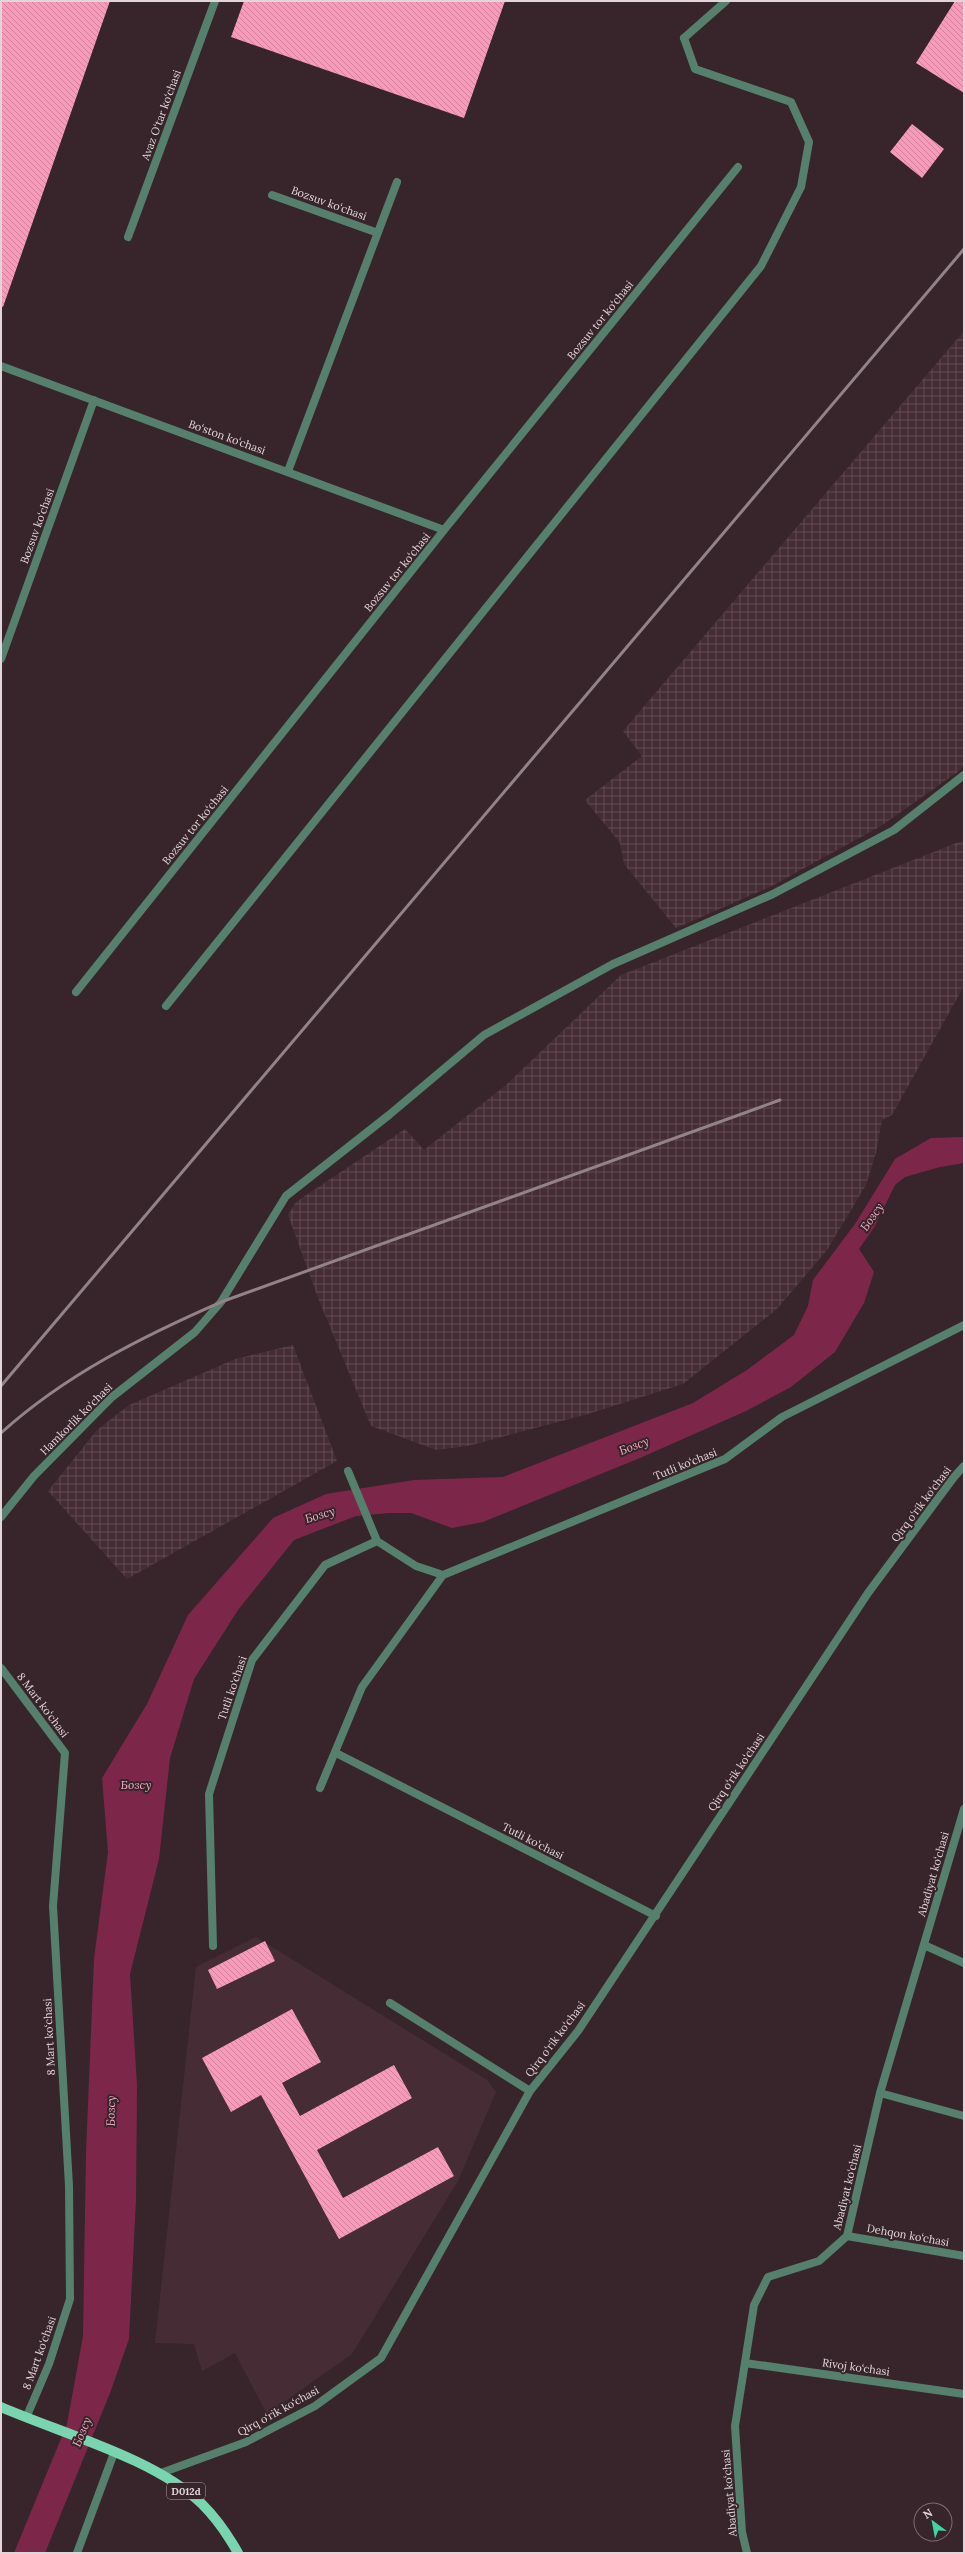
<svg xmlns="http://www.w3.org/2000/svg" width="965" height="2554" viewBox="0 0 965 2554" font-family="Lora,serif">
<style>
.built{fill:#462d35}
.industrial{fill:url(#industrial-grid)}
.water{fill:#7c274a}
.building{fill:url(#building-back-hatch)}
.lines{fill:none;stroke-linecap:round;stroke-linejoin:round}
.lane{stroke:#55806e;stroke-width:8}
.street{stroke:#55806e;stroke-width:8}
.primary{stroke:#79d5b0;stroke-width:10}
.rail{stroke:#928388;stroke-width:3}
.labels{text-anchor:middle;stroke-width:4;stroke-linejoin:round;paint-order:stroke}
.shield{fill:#37252b;stroke:#afa0a5;stroke-width:1}
.shield-label{font-size:10px;font-weight:bold;fill:#e2d5d9}
.street-label{font-size:11px;fill:#e2d5d9;stroke:#37252b}
.water-label{font-size:12px;font-style:italic;fill:#f6acc4;stroke:#37252b}
</style>
<defs>
<pattern id="industrial-grid" width="8" height="8" patternUnits="userSpaceOnUse"><rect width="8" height="8" fill="#462d35"/><path d="M0 4h8M4 0v8" fill="none" stroke="#604b52"/></pattern>
<pattern id="building-back-hatch" width="6" height="6" patternUnits="userSpaceOnUse"><rect width="6" height="6" fill="#fa99ba"/><path d="M-1 5l2 2M0 0l6 6M5-1l2 2" fill="none" stroke="#cc839c"/></pattern>
</defs>
<rect width="100%" height="100%" fill="#37252b"/>
<path class="built" d="M256 1937 487 2080 496 2092 458 2181 352 2354 267 2414 235 2353 202 2371 194 2344 155 2343 196 1967Z"/>
<path class="industrial" d="M964 331V765L959 771 881 826 770 887 676 928 624 864 620 843 585 800 642 756 623 731Z
M964 840V986L892 1115 882 1120 876 1153 866 1185 827 1250 777 1309 683 1384 588 1414 468 1446 436 1450 371 1426 318 1298 288 1215 296 1202 405 1129 424 1150 506 1085 621 975Z
M293 1345 337 1461 127 1579 48 1491 97 1430 129 1405 235 1359Z"/>
<path class="water" d="M964 1137V1163L940 1167 905 1177 895 1185 875 1226 859 1249 874 1272 864 1303 835 1352 791 1387 746 1411 640 1458 483 1522 452 1528 411 1513H389L356 1516 294 1540 238 1610 194 1679 170 1758 159 1859 130 1974 137 2085 136 2199 129 2339 110 2393 45 2553H14L67 2424 83 2336 86 2153 94 1959 108 1852 102 1778 147 1704 188 1615 273 1518 326 1494 414 1480 503 1477 693 1403 747 1370 794 1335 808 1306 813 1280 855 1224 895 1159 931 1138Z"/>
<path class="building" d="M1 1H110L3 307 1 306Z
M244 1H505L464 118 231 37Z
M955 1H964V93L916 63Z
M912 124 944 149 922 178 890 152Z
M265 1941 275 1961 217 1989 208 1970Z
M292 2009 321 2062 282 2083 300 2116 394 2065 412 2098 317 2150 343 2198 438 2147 454 2176 339 2239 261 2095 231 2112 202 2058Z"/>
<g class="lines">
<path class="lane" d="M166 1006 761 266 801 187 809 142 791 102 695 69 684 38"/>
<path class="street" d="M684 38 726 1
M272 195 378 233
M128 237 215 1
M1 366 444 530
M288 471 397 182
M1 659 94 400
M76 992 444 530 738 167
M348 1471 377 1541
M1 1517 34 1476 112 1397 195 1332 221 1302 286 1196 389 1115 484 1035 613 964 773 894 894 830 964 775
M1 1668 65 1753 53 1906 69 2186 70 2299 49 2364 26 2418
M336 1753 656 1916
M320 1788 362 1687 443 1575
M924 1945 964 1963
M213 1946 209 1794 252 1660 325 1565 377 1541 416 1566 443 1575 725 1459 782 1417 964 1325
M390 2003 530 2091
M880 2093 964 2116
M847 2236 964 2256
M745 2363 964 2394
M161 2473 246 2442 315 2406 381 2358 530 2091 578 2031 868 1593 954 1477 964 1466
M77 2553 114 2453
M747 2553 742 2532 735 2426 754 2305 768 2277 819 2261 847 2236 880 2093 964 1809"/>
<path class="primary" d="M1 2407C63 2434 154 2458 202 2504 217 2519 228 2535 238 2553"/>
<path class="rail" d="M1 1386 964 249
M1 1433C65 1375 143 1336 221 1302L780 1100"/>
</g>
<g class="labels">
<rect class="shield" x="167" y="2483" width="38" height="16" rx="3"/>
<g class="shield-label">
<text x="186" y="2495">D012d</text>
</g>
<g class="street-label">
<text transform="translate(161 115) rotate(-70)" y="4">Avaz O‘tar ko‘chasi</text>
<text transform="translate(329 203) rotate(20)" y="4">Bozsuv ko‘chasi</text>
<text transform="translate(600 320) rotate(-51)" y="4">Bozsuv tor ko‘chasi</text>
<text transform="translate(227 437) rotate(20)" y="4">Bo‘ston ko‘chasi</text>
<text transform="translate(37 526) rotate(-70)" y="4">Bozsuv ko‘chasi</text>
<text transform="translate(397 572) rotate(-51)" y="4">Bozsuv tor ko‘chasi</text>
<text transform="translate(195 825) rotate(-51)" y="4">Bozsuv tor ko‘chasi</text>
<text transform="translate(76 1419) rotate(-45)" y="4">Hamkorlik ko‘chasi</text>
<text transform="translate(685 1464) rotate(-22)" y="4">Tutli ko‘chasi</text>
<text transform="translate(921 1504) rotate(-53)" y="4">Qirq o‘rik ko‘chasi</text>
<text transform="translate(232 1688) rotate(-71)" y="4">Tutli ko‘chasi</text>
<text transform="translate(43 1705) rotate(53)" y="4">8 Mart ko‘chasi</text>
<text transform="translate(736 1772) rotate(-56)" y="4">Qirq o‘rik ko‘chasi</text>
<text transform="translate(533 1841) rotate(27)" y="4">Tutli ko‘chasi</text>
<text transform="translate(933 1874) rotate(-74)" y="4">Abadiyat ko‘chasi</text>
<text transform="translate(49 2037) rotate(-93)" y="4">8 Mart ko‘chasi</text>
<text transform="translate(555 2039) rotate(-53)" y="4">Qirq o‘rik ko‘chasi</text>
<text transform="translate(847 2187) rotate(-76)" y="4">Abadiyat ko‘chasi</text>
<text transform="translate(908 2235) rotate(10)" y="4">Dehqon ko‘chasi</text>
<text transform="translate(39 2353) rotate(-70)" y="4">8 Mart ko‘chasi</text>
<text transform="translate(856 2367) rotate(8)" y="4">Rivoj ko‘chasi</text>
<text transform="translate(278 2411) rotate(-29)" y="4">Qirq o‘rik ko‘chasi</text>
<text transform="translate(729 2493) rotate(-95)" y="4">Abadiyat ko‘chasi</text>
</g>
<g class="water-label">
<text transform="translate(872 1217) rotate(-55)" y="4">Бозсу</text>
<text transform="translate(634 1446) rotate(-21)" y="4">Бозсу</text>
<text transform="translate(320 1515) rotate(-17)" y="4">Бозсу</text>
<text x="136" y="1789">Бозсу</text>
<text transform="translate(111 2111) rotate(-89)" y="4">Бозсу</text>
<text transform="translate(82 2432) rotate(-67)" y="4">Бозсу</text>
</g>
</g>
<rect width="965" height="2554" fill="none" stroke="#e2d5d9" stroke-width="4"/>
<g transform="translate(933 2522) rotate(328)"><circle r="19" fill="#37252b" stroke="#7b6b71"/>
<path d="M0-3L7 15L0 10L-7 15Z" fill="#3ed4a3"/>
<text y="-6" font-size="11" font-weight="bold" text-anchor="middle" fill="#e2d5d9">N</text>
</g>
</svg>
